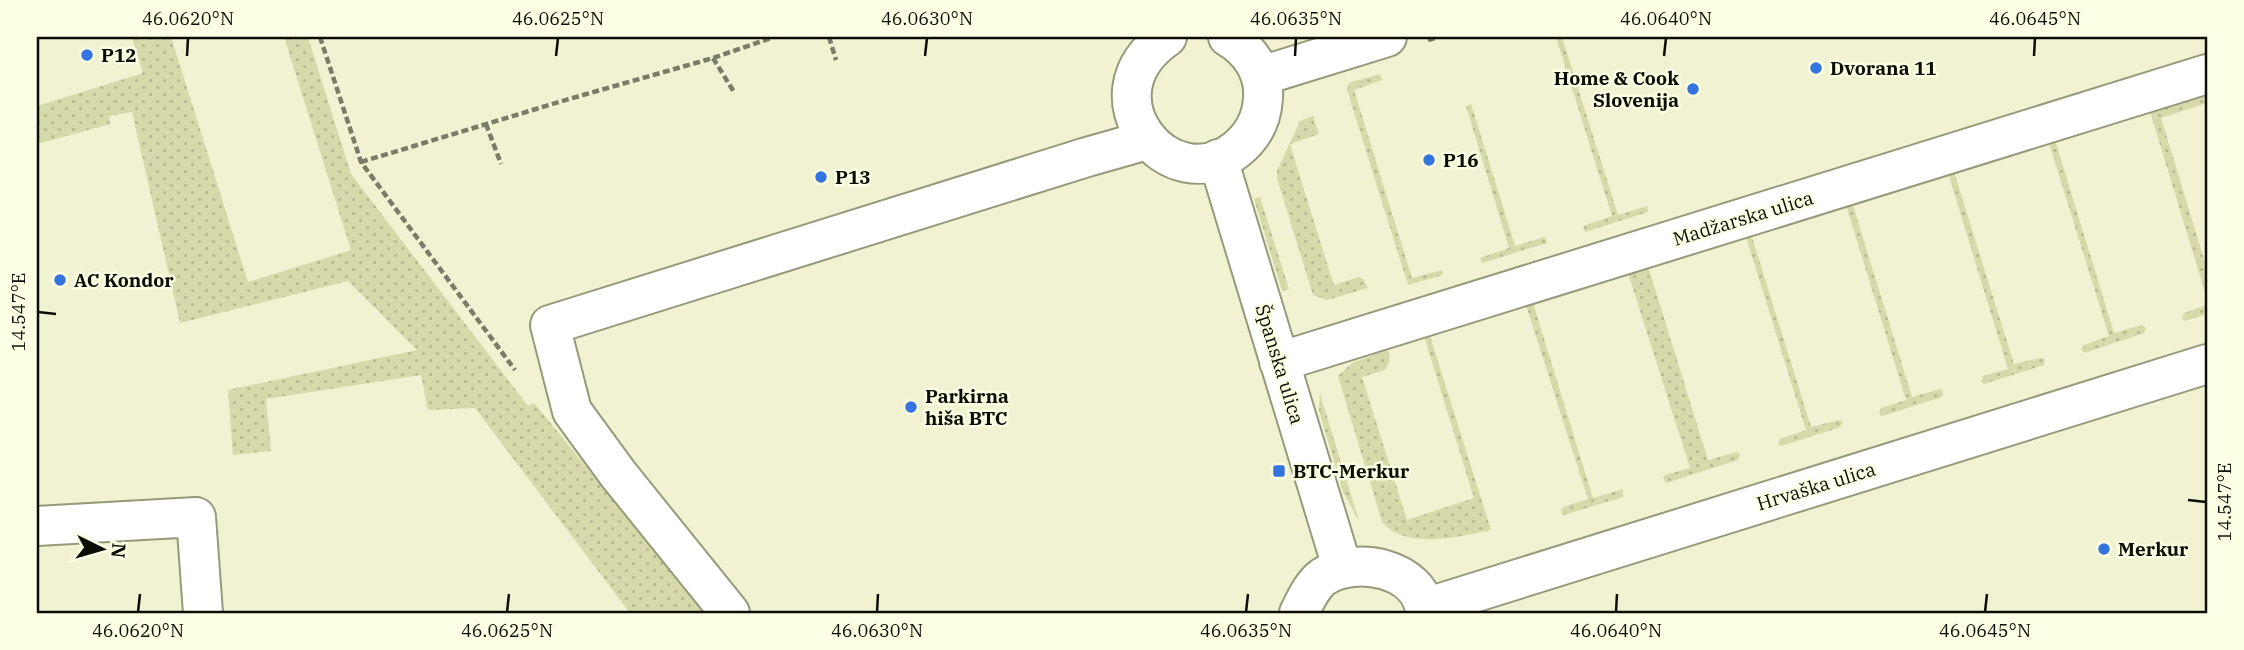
<svg xmlns="http://www.w3.org/2000/svg" width="2244" height="650" viewBox="0 0 2244 650" font-family="'IBM Plex Serif',serif">
<style>
.grass{fill:url(#grass-dots)}
.lines{fill:none;stroke-linecap:round;stroke-linejoin:round}
.minor-casing{stroke:#97997b;stroke-width:42}
.path{stroke:#7b7c67;stroke-width:4.5;stroke-dasharray:7 3.5;stroke-linecap:butt}
.minor{stroke:#fff;stroke-width:38}
.ticks{fill:none;stroke:#0d0d04;stroke-width:2.5}
.poi-dot{fill:#3573e1;stroke:#fdffe4;stroke-width:2.5}
.labels{text-anchor:middle;stroke-width:5;stroke-linejoin:round;paint-order:stroke}
.poi-label{font-size:19px;font-weight:bold;fill:#0d0d04;stroke:#fdffe4;text-anchor:start}
.street-label{font-size:19px;fill:#0d0d04;stroke:#fdffe4}
.neatline{fill:none;stroke:#0d0d04;stroke-width:2.5}
.ticks-label{font-size:18px;text-anchor:middle;fill:#0d0d04}
</style>
<defs>
<pattern id="grass-dots" width="8" height="8" patternUnits="userSpaceOnUse" patternTransform="scale(1.75)"><rect width="8" height="8" fill="#d6d9a9"/><path d="M2 2h.1M6 6h.1" fill="none" stroke="#b6b990" stroke-width="1.8" stroke-linecap="round"/></pattern>
</defs>
<rect width="100%" height="100%" fill="#f0f2d1"/>
<path class="grass" d="M132 37H171L248 282 351 250 284 37H308L351 174 528 406 534 403 706 613H630L475 408 428 410 421 375 266 399 271 451 233 455 228 390 417 350 348 281 180 323 132 112 109 116 110 124 37 144V106L143 73Z
M1556 37H1562L1618 215 1647 206 1648 212 1585 232 1583 226 1612 216Z
M1380 74 1382 80 1354 90 1412 278 1442 270 1443 275 1408 285 1347 90 1349 83Z
M2207 87V103L2161 118 2207 269V299L2148 105Z
M1471 104 1515 246 1545 237 1547 243 1482 263 1480 258 1509 248 1466 106Z
M1313 116 1319 134 1290 144 1329 270 1334 285 1359 277 1364 280 1368 288 1327 300 1313 295 1277 178V171L1300 121Z
M2055 140 2114 333 2142 325 2146 328 2144 333 2085 353 2081 350 2084 345 2109 336 2049 143Z
M1954 172 2014 364 2041 358 2045 359 2044 365 1984 384 1981 382 1983 376 2008 369 1948 173Z
M1260 197 1289 289 1282 291 1254 199Z
M1852 202 1912 397 1940 389 1943 391 1942 397 1882 416 1879 414 1881 408 1906 400 1846 205Z
M1751 234 1811 427 1839 420 1842 421 1841 427 1781 446 1778 444 1780 439 1806 430 1746 237Z
M1648 266 1708 460 1736 452 1740 454 1738 460 1666 483 1663 478 1665 475 1690 468 1628 273Z
M1533 303 1593 498 1623 489V497L1564 515 1561 512 1563 507 1588 499 1526 305Z
M2207 305V314L2185 321 2182 318 2184 313Z
M1456 326 1430 336 1491 530C1460 537 1405 550 1382 522L1338 376 1352 363 1387 350C1392 357 1389 363 1385 370L1362 377 1407 520 1474 498 1424 336Z
M1320 394 1359 521 1343 492 1319 411Z"/>
<g class="lines">
<defs>
<path id="minor" d="M1167 37C1081 96 1171 203 1237 149 1253 136 1262 119 1263 98 1265 72 1250 50 1228 37
M1261 76 1387 37
M1218 159 1342 567
M1279 362 2207 74
M37 526 196 517 203 613
M1425 608 2207 364
M730 613 618 474 572 411 550 325 1087 157 1147 140
M1299 613C1305 601 1312 585 1323 577 1355 555 1422 568 1425 613"/>
</defs>
<use href="#minor" class="minor-casing"/>
<path class="path" d="M320 37 361 162 515 370
M829 37 836 60
M1428 40 1438 37
M713 58 734 92
M486 124 501 164
M361 162 569 99 713 58 774 37"/>
<use href="#minor" class="minor"/>
</g>
<path class="ticks" d="M187 56 188 38M556 56 558 38M925 56 927 38M1295 56 1296 38M1664 56 1666 38M2034 56 2035 38M38 312 56 314M2188 500 2206 502M138 612 140 594M507 612 509 594M877 612 878 594M1246 612 1248 594M1616 612 1617 594M1985 612 1987 594"/>
<g class="poi-dot">
<circle cx="87" cy="55" r="7"/>
<circle cx="1816" cy="68" r="7"/>
<circle cx="1693" cy="89" r="7"/>
<circle cx="1429" cy="160" r="7"/>
<circle cx="821" cy="177" r="7"/>
<circle cx="60" cy="280" r="7"/>
<circle cx="911" cy="407" r="7"/>
<rect x="1272" y="464" width="14" height="14" rx="3.5"/>
<circle cx="2104" cy="549" r="7"/>
</g>
<g class="labels">
<g class="poi-label">
<text x="101" y="62">P12</text>
<text x="1830" y="75">Dvorana 11</text>
<text x="1679" y="85" text-anchor="end">Home &amp; Cook<tspan x="1679" dy="22">Slovenija</tspan></text>
<text x="1443" y="167">P16</text>
<text x="835" y="184">P13</text>
<text x="74" y="287">AC Kondor</text>
<text x="925" y="403">Parkirna<tspan x="925" dy="22">hiša BTC</tspan></text>
<text x="1293" y="478">BTC-Merkur</text>
<text x="2118" y="556">Merkur</text>
</g>
<g class="street-label">
<text transform="translate(1743 218) rotate(-17)" y="7">Madžarska ulica</text>
<text transform="translate(1280 364) rotate(73)" y="7">Španska ulica</text>
<text transform="translate(1816 486) rotate(-17)" y="7">Hrvaška ulica</text>
</g>
</g>
<rect width="2244" height="650" fill="none" stroke="#fdffe4" stroke-width="77"/>
<g transform="translate(102 549) rotate(95)" stroke="#fdffe4" stroke-width="5" paint-order="stroke">
<path d="M0-5L12 26L0 18L-12 26Z" fill="#0d0d04"/>
<text y="-10" font-size="19" font-weight="bold" text-anchor="middle" fill="#0d0d04">N</text>
</g>
<rect x="38" y="38" width="2168" height="574" class="neatline"/>
<g class="ticks-label">
<text x="188" y="25">46.0620°N</text>
<text x="558" y="25">46.0625°N</text>
<text x="927" y="25">46.0630°N</text>
<text x="1296" y="25">46.0635°N</text>
<text x="1666" y="25">46.0640°N</text>
<text x="2035" y="25">46.0645°N</text>
<text transform="translate(19 312) rotate(-90)" y="6">14.547°E</text>
<text transform="translate(2225 502) rotate(-90)" y="6">14.547°E</text>
<text x="138" y="637">46.0620°N</text>
<text x="507" y="637">46.0625°N</text>
<text x="877" y="637">46.0630°N</text>
<text x="1246" y="637">46.0635°N</text>
<text x="1616" y="637">46.0640°N</text>
<text x="1985" y="637">46.0645°N</text>
</g>
</svg>
